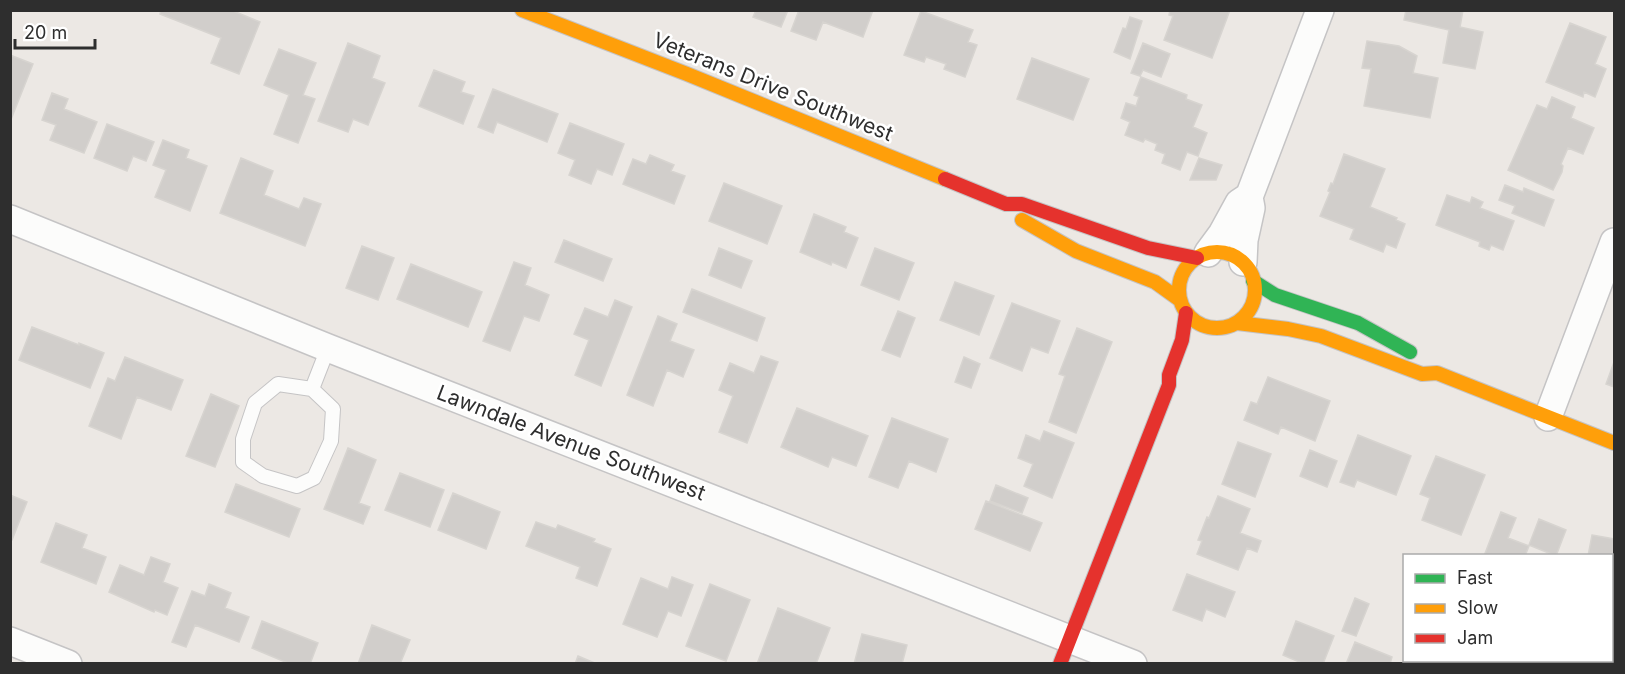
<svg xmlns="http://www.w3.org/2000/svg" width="1625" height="674" viewBox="0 0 1625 674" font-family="Inter,sans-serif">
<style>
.building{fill:#d1cecb;stroke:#d7d4d0;stroke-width:1.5}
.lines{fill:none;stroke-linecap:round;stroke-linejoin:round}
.lane-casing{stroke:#c5c4c5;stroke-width:16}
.street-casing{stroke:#c5c4c5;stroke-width:30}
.fast-casing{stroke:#c5c4c5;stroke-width:16}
.slow-casing{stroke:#c5c4c5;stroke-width:16}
.jam-casing{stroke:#c5c4c5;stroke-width:16}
.lane{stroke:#fcfcfb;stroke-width:14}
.street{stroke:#fcfcfb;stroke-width:27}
.fast{stroke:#30b455;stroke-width:14}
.slow{stroke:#ff9f0a;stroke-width:14}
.jam{stroke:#e5322d;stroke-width:14}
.labels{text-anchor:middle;stroke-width:5;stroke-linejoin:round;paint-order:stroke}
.street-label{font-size:21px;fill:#2e2e2e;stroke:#fff}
</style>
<rect width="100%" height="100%" fill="#ece8e4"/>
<path class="building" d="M161 10H231L260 22 239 74 211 63 221 38 160 14Z
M756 10H788L781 27 753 17Z
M799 10H873L863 37 823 22 816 40 791 31Z
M1170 10H1230L1212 58 1164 40 1173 16 1169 15Z
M1406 10H1463L1460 27 1483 32 1475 69 1443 63 1449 30 1404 20Z
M921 11 973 30 968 42 977 45 965 77 944 69 946 64 926 57 924 62 904 55Z
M1130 17 1142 21 1130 59 1114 52 1123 28 1126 29Z
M1570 23 1606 37 1595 64 1606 69 1595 97 1584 92 1583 97 1546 82Z
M1367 41 1399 46 1417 56 1413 73 1438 78 1430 118 1364 106 1371 69 1362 68Z
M348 43 380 56 372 78 385 83 368 125 353 119 348 132 318 121Z
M1143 43 1170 54 1161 77 1143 70 1140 76 1131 73Z
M279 49 316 63 303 95 315 99 298 143 274 134 289 95 264 85Z
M10 55 33 64 10 122Z
M1032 58 1089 79 1073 120 1017 99Z
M434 70 465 82 461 92 474 96 463 124 419 106Z
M1141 77 1187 95 1186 99 1202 105 1193 127 1207 133 1198 156 1187 152 1180 170 1162 163 1165 154 1155 150 1157 144 1145 139 1143 142 1125 135 1130 122 1121 118 1126 103 1136 106 1139 97 1134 95Z
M493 89 558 114 547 142 497 122 493 133 478 127Z
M52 93 68 99 64 109 97 122 84 153 50 140 56 125 42 120Z
M1552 97 1575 107 1571 118 1594 128 1583 154 1568 148 1561 164 1563 166 1562 172 1553 190 1508 170 1537 105 1547 109Z
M570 123 624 144 612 175 597 169 591 184 569 175 575 160 558 153Z
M107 124 154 142 146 161 133 156 127 171 94 158Z
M163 140 189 150 186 158 207 166 190 211 155 197 166 170 153 165Z
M1344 154 1385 169 1370 207 1397 218 1396 220 1405 224 1396 248 1386 244 1383 252 1350 239 1354 229 1320 216 1330 192 1328 191 1331 183 1333 184Z
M650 155 674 165 671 171 685 176 674 204 623 184 633 159 646 164Z
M241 158 273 171 264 195 299 209 304 198 321 204 305 246 220 213Z
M1199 158 1222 165 1216 180H1190Z
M724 183 782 206 767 244 709 221Z
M1505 185 1523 192 1524 188 1554 200 1544 226 1512 213 1515 206 1499 200Z
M1447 195 1470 203 1472 197 1483 202 1480 208 1514 221 1503 250 1491 245 1489 250 1479 246 1480 242 1436 225Z
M814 214 846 227 844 232 858 238 846 268 832 262 831 265 800 252Z
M564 240 612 259 603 281 555 262Z
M362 246 394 258 378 300 346 288Z
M719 248 752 261 741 288 709 275Z
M875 248 914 263 899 300 861 285Z
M514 262 531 268 525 285 549 295 539 321 524 316 510 351 483 341Z
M411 264 482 292 468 327 397 299Z
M955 282 994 296 979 335 940 320Z
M692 289 765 318 757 341 683 312Z
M615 300 632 307 601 386 575 375 589 340 574 334 585 308 608 317Z
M1012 303 1060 321 1048 353 1031 347 1022 371 990 358Z
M898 311 915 318 900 357 882 350Z
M658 316 677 324 670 341 694 350 683 377 667 370 653 406 627 395Z
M32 327 79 345V343L104 353 90 388 19 360Z
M1077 328 1112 342 1076 433 1049 422 1065 376 1059 374Z
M761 356 778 362 747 443 719 432 733 396 719 390 730 363 754 373Z
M125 357 183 380 171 410 137 397 121 439 89 426 108 378 115 381Z
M964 357 980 364 971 388 955 382Z
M1614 362V387L1606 384Z
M1268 377 1330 401 1315 441 1281 427 1278 434 1244 420 1251 402 1257 404Z
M211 394 239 406 215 467 186 456Z
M797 408 868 436 856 466 832 457 828 467 781 447Z
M892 418 948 439 936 472 909 461 898 488 869 477Z
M1044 431 1074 443 1052 498 1024 486 1033 464 1018 458 1026 435 1040 441Z
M1358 435 1411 456 1396 495 1357 480 1354 487 1340 482Z
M1238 442 1271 454 1255 497 1222 484Z
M348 448 376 460 359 503 370 507 363 524 324 509Z
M1310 450 1337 461 1327 487 1300 476Z
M1436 456 1485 475 1461 535 1422 520 1430 498 1420 494Z
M400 473 444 490 430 527 385 510Z
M236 484 300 509 289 537 225 512Z
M996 485 1028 498 1022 513 990 501Z
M453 493 500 512 486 549 438 530Z
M10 495 27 502 12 540H10Z
M1218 496 1250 509 1240 533 1261 541 1257 552 1247 548 1238 570 1197 554 1202 541 1198 540 1207 517 1209 518Z
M986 501 1042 523 1030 551 975 529Z
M1501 512 1516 518 1508 538 1529 546 1525 556H1484Z
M1539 519 1566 530 1556 556 1529 545Z
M536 522 556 529 558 525 595 539 593 542 611 549 597 586 576 578 580 567 526 546Z
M56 523 87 535 82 548 106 557 96 584 41 562Z
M1592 535 1614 539V608L1612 607V556H1588Z
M151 557 170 564 163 582 178 588 167 615 155 610 154 612 109 592 120 565 144 575Z
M1187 574 1235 592 1225 617 1206 609 1202 621 1173 610Z
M672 577 693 585 681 616 668 611 657 637 623 624 641 578 668 589Z
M209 584 231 593 225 608 249 617 239 642 195 625 186 647 172 642 192 591 205 596Z
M710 584 750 600 726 661 686 646Z
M1355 598 1369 604 1356 636 1342 631Z
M778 608 830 628 816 664H757Z
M262 621 318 643 310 664H290L252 648Z
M1296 621 1334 636 1323 664H1304L1283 655Z
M372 625 410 640 400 664H358Z
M862 634 907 645 902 664H854Z
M1355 642 1392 657 1390 664H1346Z
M578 656 597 664H575Z
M1412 660H1439L1438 664H1411Z"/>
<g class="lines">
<defs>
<path id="lane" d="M312 389 278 384 255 403 243 439V462L263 476 297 486 314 478 331 441 333 409 312 389 328 348"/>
<path id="street" d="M10 219 328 348 1133 664
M1208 253 1222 234 1239 203 1248 197
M1243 262 1244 240 1251 208 1249 197 1320 10
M1548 417 1614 242
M10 641 68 664"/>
<path id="fast" d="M1253 281 1275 295 1358 323 1410 352"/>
<path id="slow" d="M522 10 687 74 945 179
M1022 220 1076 251 1155 282 1180 300
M1179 290a38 38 0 1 1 76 0a38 38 0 1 1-76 0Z
M1237 323 1288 329 1321 336 1422 374 1437 373 1614 443"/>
<path id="jam" d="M945 179 1006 204H1022L1148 248 1197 258
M1060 664 1169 385V375L1182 340 1186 313"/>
</defs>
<use href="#lane" class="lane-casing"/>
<use href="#street" class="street-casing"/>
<use href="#fast" class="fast-casing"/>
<use href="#slow" class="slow-casing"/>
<use href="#jam" class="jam-casing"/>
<use href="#lane" class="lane"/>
<use href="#street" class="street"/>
<use href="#fast" class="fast"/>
<use href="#slow" class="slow"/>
<use href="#jam" class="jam"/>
</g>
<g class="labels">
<g class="street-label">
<text transform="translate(773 87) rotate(22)" y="7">Veterans Drive Southwest</text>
<text transform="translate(571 443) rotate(21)" y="7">Lawndale Avenue Southwest</text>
</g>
</g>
<rect width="1625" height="674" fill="none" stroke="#2e2e2e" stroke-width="24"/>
<rect x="1403" y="554" width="210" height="108" fill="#ffffff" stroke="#ababab" stroke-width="1.5"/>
<rect x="1415" y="574" width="30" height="9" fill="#30b455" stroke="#ababab" stroke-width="1.5"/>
<text x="1457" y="584" font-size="18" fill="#2e2e2e">Fast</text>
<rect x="1415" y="604" width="30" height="9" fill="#ff9f0a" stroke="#ababab" stroke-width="1.5"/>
<text x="1457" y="614" font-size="18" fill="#2e2e2e">Slow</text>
<rect x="1415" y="634" width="30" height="9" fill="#e5322d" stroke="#ababab" stroke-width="1.5"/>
<text x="1457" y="644" font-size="18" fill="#2e2e2e">Jam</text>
<path d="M15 39v9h80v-9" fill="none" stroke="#2e2e2e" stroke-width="3"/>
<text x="24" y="39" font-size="18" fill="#2e2e2e" stroke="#ffffff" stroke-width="4.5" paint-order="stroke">20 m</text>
</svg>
